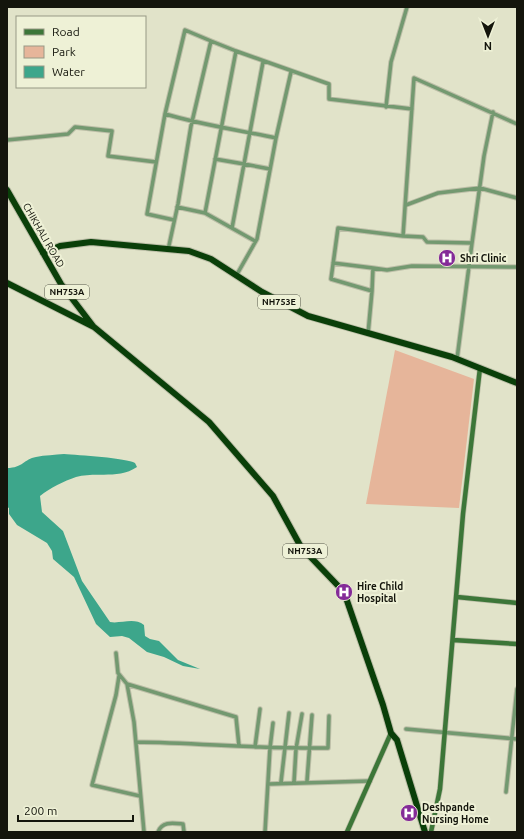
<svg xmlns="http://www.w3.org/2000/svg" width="524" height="839" viewBox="0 0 524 839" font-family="Ubuntu,sans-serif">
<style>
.green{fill:#e6b59a}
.water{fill:#3da68b}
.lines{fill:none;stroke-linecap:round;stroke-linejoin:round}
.street-casing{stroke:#bcbea7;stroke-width:5.5}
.secondary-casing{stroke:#bcbea7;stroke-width:6}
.highway-casing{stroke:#bcbea7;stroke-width:8}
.street{stroke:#739970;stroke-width:3.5}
.secondary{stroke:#3c7638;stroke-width:4.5}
.highway{stroke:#0a3f09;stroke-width:6}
.labels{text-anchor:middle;stroke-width:4;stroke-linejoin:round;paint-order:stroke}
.shield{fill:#eef1d6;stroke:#555749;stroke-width:1}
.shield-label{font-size:9px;font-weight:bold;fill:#14150c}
.street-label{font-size:10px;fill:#14150c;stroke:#eef1d6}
.poi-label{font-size:10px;font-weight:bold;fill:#14150c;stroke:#eef1d6;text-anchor:start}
</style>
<rect width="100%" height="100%" fill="#e1e3c9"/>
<path class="green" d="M395 350 474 379 459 508 366 504Z"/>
<path class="water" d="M64 454C78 455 127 458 135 463L137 467C118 480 96 471 76 477 64 481 50 488 40 496L42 512 63 531 82 581 110 622C121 624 134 617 144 625L145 636 150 639 159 641 178 660 200 669 183 666 164 657 147 652 129 638 122 636 110 637 96 624 74 577 53 559 52 551 47 543 17 525 9 514V508L7 507V468C23 468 24 459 36 457 45 455 55 455 64 454Z"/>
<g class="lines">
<defs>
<path id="street" d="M236 51 329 84V99L412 109
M386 107 391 62 407 7
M165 114C202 125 239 130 276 138L257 239 236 276
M276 138 291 72
M7 140 68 134 75 127 112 131 108 156 156 162
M215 159 244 164 263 62
M406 205 438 193 480 188 517 198
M177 207 205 213 255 241
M205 213 236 51 211 41
M232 228 244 164 270 169
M472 243 484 156 493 112
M168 250 178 204 191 126 211 41 185 30 165 114 147 214 174 220
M333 263 373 268 372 291
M373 268 387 270 412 266 517 267
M368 334 372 291 331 279 338 228 403 236
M457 359 472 243 427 242 423 237 403 236 414 78 517 124
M116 653 118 673 127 684 236 717 239 746
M119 676 116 695 92 785 140 796
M127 684 134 722 144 832
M406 729 517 739
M136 742C200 743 264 749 328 748L329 716
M255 747 260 709
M307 781 312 715
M281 782 289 713
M294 782 296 749 302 714
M269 784 370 781
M506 792 517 689
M158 832C162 821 173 823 183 824L184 832
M265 832 270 748 273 723"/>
<path id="secondary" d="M457 597 517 603
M453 640 517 644
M347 832 391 733
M431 832 440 789 463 514 480 368"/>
<path id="highway" d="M7 190 61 284 93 326
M43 253 60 246 91 242 189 251 211 259 262 292 308 316 452 357 517 383
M7 283 94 327 209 422 273 496 301 547 344 592 383 705 391 733 397 740 425 832"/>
</defs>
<use href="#street" class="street-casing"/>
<use href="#secondary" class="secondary-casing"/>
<use href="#highway" class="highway-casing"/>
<use href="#street" class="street"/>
<use href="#secondary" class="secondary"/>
<use href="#highway" class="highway"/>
</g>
<defs>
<symbol id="hospital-disc" viewBox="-11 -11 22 22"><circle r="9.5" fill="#842b98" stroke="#eef1d6"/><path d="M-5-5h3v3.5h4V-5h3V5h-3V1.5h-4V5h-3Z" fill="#fff"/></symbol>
</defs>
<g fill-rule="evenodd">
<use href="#hospital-disc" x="437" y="248" width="20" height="20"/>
<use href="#hospital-disc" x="334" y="582" width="20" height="20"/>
<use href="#hospital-disc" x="399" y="803" width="20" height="20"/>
</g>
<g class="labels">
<g class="shield">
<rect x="45" y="285" width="44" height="14" rx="3"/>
<rect x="258" y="295" width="42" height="14" rx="3"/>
<rect x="283" y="544" width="44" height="14" rx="3"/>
</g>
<g class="shield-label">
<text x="67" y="295">NH753A</text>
<text x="279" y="305">NH753E</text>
<text x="305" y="554">NH753A</text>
</g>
<g class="street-label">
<text transform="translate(44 235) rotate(60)" y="4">CHIKHALI ROAD</text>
</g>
<g class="poi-label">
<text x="460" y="262">Shri Clinic</text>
<text x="357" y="590">Hire Child<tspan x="357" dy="12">Hospital</tspan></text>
<text x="422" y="811">Deshpande<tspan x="422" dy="12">Nursing Home</tspan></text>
</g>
</g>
<rect width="524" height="839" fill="none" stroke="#14150c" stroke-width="16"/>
<rect x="16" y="16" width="130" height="72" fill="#eef1d6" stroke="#979985"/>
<rect x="24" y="29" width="20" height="6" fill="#3c7638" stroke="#979985"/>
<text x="52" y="36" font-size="12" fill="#14150c">Road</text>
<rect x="24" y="46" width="20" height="12" fill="#e6b59a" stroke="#979985"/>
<text x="52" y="56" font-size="12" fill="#14150c">Park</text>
<rect x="24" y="66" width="20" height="12" fill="#3da68b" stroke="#979985"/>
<text x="52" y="76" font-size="12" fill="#14150c">Water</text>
<g transform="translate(488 36) rotate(180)" stroke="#eef1d6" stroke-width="3" paint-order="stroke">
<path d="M0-3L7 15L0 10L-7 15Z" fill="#14150c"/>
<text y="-6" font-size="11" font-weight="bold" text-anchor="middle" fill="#14150c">N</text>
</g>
<path d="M18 815v6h115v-6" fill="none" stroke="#14150c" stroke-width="2"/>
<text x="24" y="815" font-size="12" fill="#14150c" stroke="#eef1d6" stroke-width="3" paint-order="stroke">200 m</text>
</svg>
